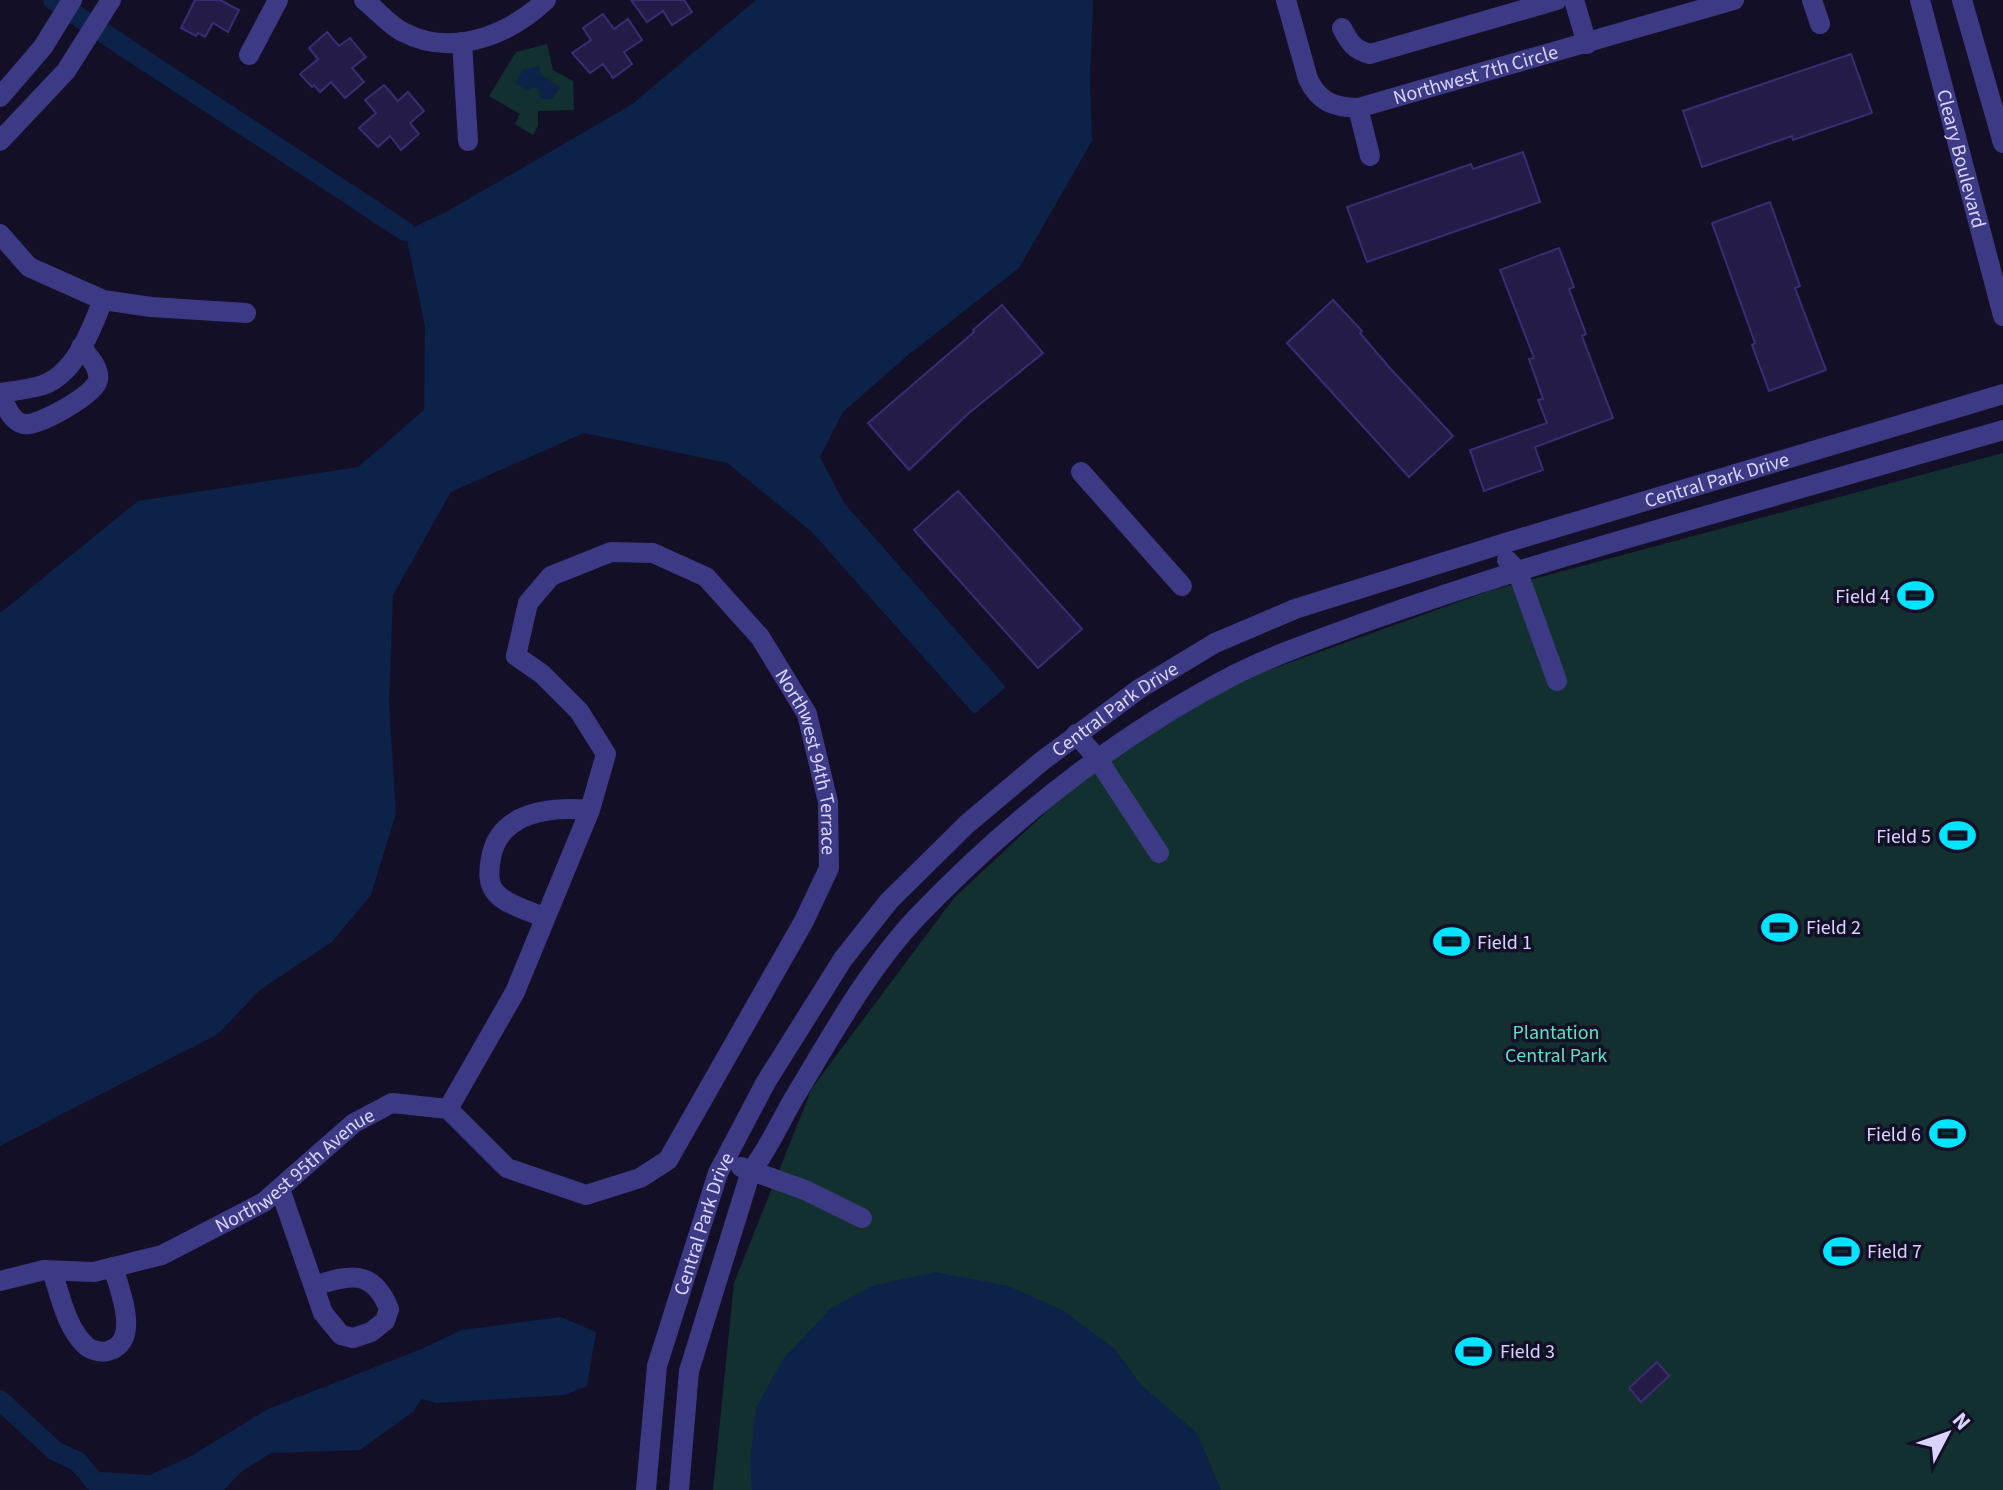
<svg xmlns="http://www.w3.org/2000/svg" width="2003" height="1490" viewBox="0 0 2003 1490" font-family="'Source Sans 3',sans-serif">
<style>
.green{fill:#12302f}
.water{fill:#0c2248}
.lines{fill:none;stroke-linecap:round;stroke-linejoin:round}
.canal{stroke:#0c2248;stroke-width:20}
.building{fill:#241b47;stroke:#3b2d73;stroke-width:2}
.minor{stroke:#3d3a85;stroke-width:20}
.labels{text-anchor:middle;stroke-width:7;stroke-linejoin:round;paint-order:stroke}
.street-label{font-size:20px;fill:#d9d4ff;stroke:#130f26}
.poi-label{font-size:20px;fill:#d9d4ff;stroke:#130f26;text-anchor:start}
.park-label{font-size:20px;fill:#5fe0c0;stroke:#130f26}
</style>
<rect width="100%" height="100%" fill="#130f26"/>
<path class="green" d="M547 44 553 70 573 81 574 110 538 111V126L533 135 515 124 520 114 489 96 516 52Z
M2003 453V1490H713L734 1283 812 1088 954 898 1091 770 1244 679 1489 591Z"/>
<path class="water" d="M756 0H1093L1090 81 1092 141 1019 268 907 356 843 412 820 457 844 503 1006 687 974 714 811 531 727 463 584 433 451 492 393 595 389 704 396 813 371 895 332 942 260 990 218 1034 0 1146V613L138 501 358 467 424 410 425 326 405 231 446 212 631 105Z
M539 66 541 75 560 87 552 99H540L539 89 534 87 528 91 515 83 523 70Z
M935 1272 1008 1286 1062 1310 1114 1348 1141 1385 1197 1433 1221 1490H752L750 1462 756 1408 783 1359 831 1308 872 1286Z
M561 1317 596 1332 587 1386 565 1395 436 1403 421 1399 414 1411 360 1450 271 1453 241 1472 224 1490H90L101 1472 150 1475 191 1456 268 1409 421 1349 462 1330Z"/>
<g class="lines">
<path class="canal" d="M53 0 405 231
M0 1400 55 1451 77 1461 95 1482"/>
</g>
<path class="building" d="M195 0H220L239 10 228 32 213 23 205 37 198 33 196 36 181 28Z
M631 0H684L692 12 672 25 663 11 647 22Z
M603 14 614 29 628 19 642 40 624 52 632 64 613 78 603 64 590 73 572 53 591 40 583 28Z
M327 32 339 46 350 38 366 57 352 68 364 82 345 98 331 82 320 92 314 85 312 87 300 74 318 59 309 48Z
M1851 54 1872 113 1793 140 1792 136 1702 167 1683 111Z
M384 85 398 101 408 92 424 111 410 123 419 134 401 150 390 136 378 147 359 128 376 113 365 100Z
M1523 152 1540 202 1367 262 1347 207 1471 164 1473 169Z
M1770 202 1800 286 1795 288 1826 370 1769 391 1752 345 1755 343 1712 223Z
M1559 248 1574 287 1569 289 1586 334 1582 336 1613 418 1535 447 1543 470 1484 491 1470 450 1547 423 1538 400 1543 399 1529 359 1534 358 1500 270Z
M1333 300 1362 331 1360 333 1388 366 1453 436 1409 477 1287 343Z
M1002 305 1043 353 969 413 909 470 868 423 974 332 973 330Z
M958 491 1082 629 1038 668 914 530Z
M1657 1362 1669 1376 1641 1402 1629 1388Z"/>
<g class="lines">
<g class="minor">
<path d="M364 0C377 10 389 25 403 32 452 58 509 35 546 0"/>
<path id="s1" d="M1286 0 1308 79C1319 102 1333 107 1358 108L1734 0"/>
<path d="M1574 0 1587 44"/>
<path d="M1812 0 1820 24"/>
<path id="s2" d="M1920 0 2003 316"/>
<path d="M1962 0 2003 143"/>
<path d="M1342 28C1349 42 1354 50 1370 54L1557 0"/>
<path d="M462 42 468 141"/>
<path d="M249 55 278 0"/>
<path d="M0 97 43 47 72 0"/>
<path d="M1358 108 1370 156"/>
<path d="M0 141 66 71 111 0"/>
<path d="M0 234 29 267 103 300 151 307 246 313"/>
<path d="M0 393C14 391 30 389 43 385 76 373 91 330 103 300"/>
<path d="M0 394C6 405 10 420 23 424 36 428 96 394 98 380 100 367 88 356 81 347"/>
<path d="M1081 472 1182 586"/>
<path d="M1507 560 1517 570 1557 681"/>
<path d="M1076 734 1097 758 1159 853"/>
<path d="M545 918C531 911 506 905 496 893 487 883 489 870 491 858 499 812 550 806 590 810"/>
<path d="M741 1167 805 1190 862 1218"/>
<path d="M280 1189 323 1313 341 1335 353 1338 371 1332 385 1321 389 1309C373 1269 350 1274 314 1286"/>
<path d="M52 1271C60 1294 66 1327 85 1345 90 1350 101 1353 108 1351 142 1342 119 1288 113 1267"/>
<path id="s3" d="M0 1281 44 1270 94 1272 162 1255 264 1202 354 1123 392 1103 448 1109 515 992 590 810 606 754 579 711 542 674 516 656 528 603 551 576 611 552 653 553 706 577 760 637 807 714 828 802 829 868 804 921 668 1160 640 1178 586 1195 507 1168 448 1109"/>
<path id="s4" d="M646 1490 657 1366 718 1173 766 1082 843 959 889 901 967 824 1042 761 1139 689 1215 643 1295 609 1505 543 2003 394"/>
<path d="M679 1490 689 1371 751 1171C770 1147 781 1119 797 1093 833 1033 869 968 917 917 1010 820 1116 736 1236 674 1276 654 1320 639 1363 623 1444 594 1525 568 1608 544 1740 506 1871 468 2003 430"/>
</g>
</g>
<defs>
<symbol id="stadium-bare" viewBox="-9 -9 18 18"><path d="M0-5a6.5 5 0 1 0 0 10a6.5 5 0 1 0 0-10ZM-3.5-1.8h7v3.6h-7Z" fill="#00e5ff" stroke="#130f26" stroke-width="2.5" paint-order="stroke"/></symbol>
</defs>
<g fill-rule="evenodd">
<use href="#stadium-bare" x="1890" y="570" width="51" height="51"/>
<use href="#stadium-bare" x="1932" y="810" width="51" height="51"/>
<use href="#stadium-bare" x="1754" y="902" width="51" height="51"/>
<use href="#stadium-bare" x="1426" y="916" width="51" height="51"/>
<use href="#stadium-bare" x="1922" y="1108" width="51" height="51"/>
<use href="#stadium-bare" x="1816" y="1226" width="51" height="51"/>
<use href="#stadium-bare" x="1448" y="1326" width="51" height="51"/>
</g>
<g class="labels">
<g class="street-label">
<text dy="7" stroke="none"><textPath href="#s1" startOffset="266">Northwest 7th Circle</textPath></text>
<text dy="7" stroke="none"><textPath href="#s2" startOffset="164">Cleary Boulevard</textPath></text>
<text dy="7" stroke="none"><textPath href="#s4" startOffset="1594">Central Park Drive</textPath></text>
<text dy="7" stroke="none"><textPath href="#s4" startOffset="946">Central Park Drive</textPath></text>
<text dy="7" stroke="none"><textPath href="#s3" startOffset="1496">Northwest 94th Terrace</textPath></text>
<text dy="7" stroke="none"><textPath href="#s3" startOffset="324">Northwest 95th Avenue</textPath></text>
<text dy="7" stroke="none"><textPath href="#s4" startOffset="274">Central Park Drive</textPath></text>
</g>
<g class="poi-label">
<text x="1890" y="603" text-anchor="end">Field 4</text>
<text x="1931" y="843" text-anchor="end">Field 5</text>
<text x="1806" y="934">Field 2</text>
<text x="1477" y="949">Field 1</text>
<text x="1921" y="1141" text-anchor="end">Field 6</text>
<text x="1867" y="1258">Field 7</text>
<text x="1500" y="1358">Field 3</text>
</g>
<g class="park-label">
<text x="1556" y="1039">Plantation<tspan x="1556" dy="23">Central Park</tspan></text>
</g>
</g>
<g transform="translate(1947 1434) rotate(49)" stroke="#130f26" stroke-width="6" paint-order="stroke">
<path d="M0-6L14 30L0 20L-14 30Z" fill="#d9d4ff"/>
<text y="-12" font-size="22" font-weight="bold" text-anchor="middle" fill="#d9d4ff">N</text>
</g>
</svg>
